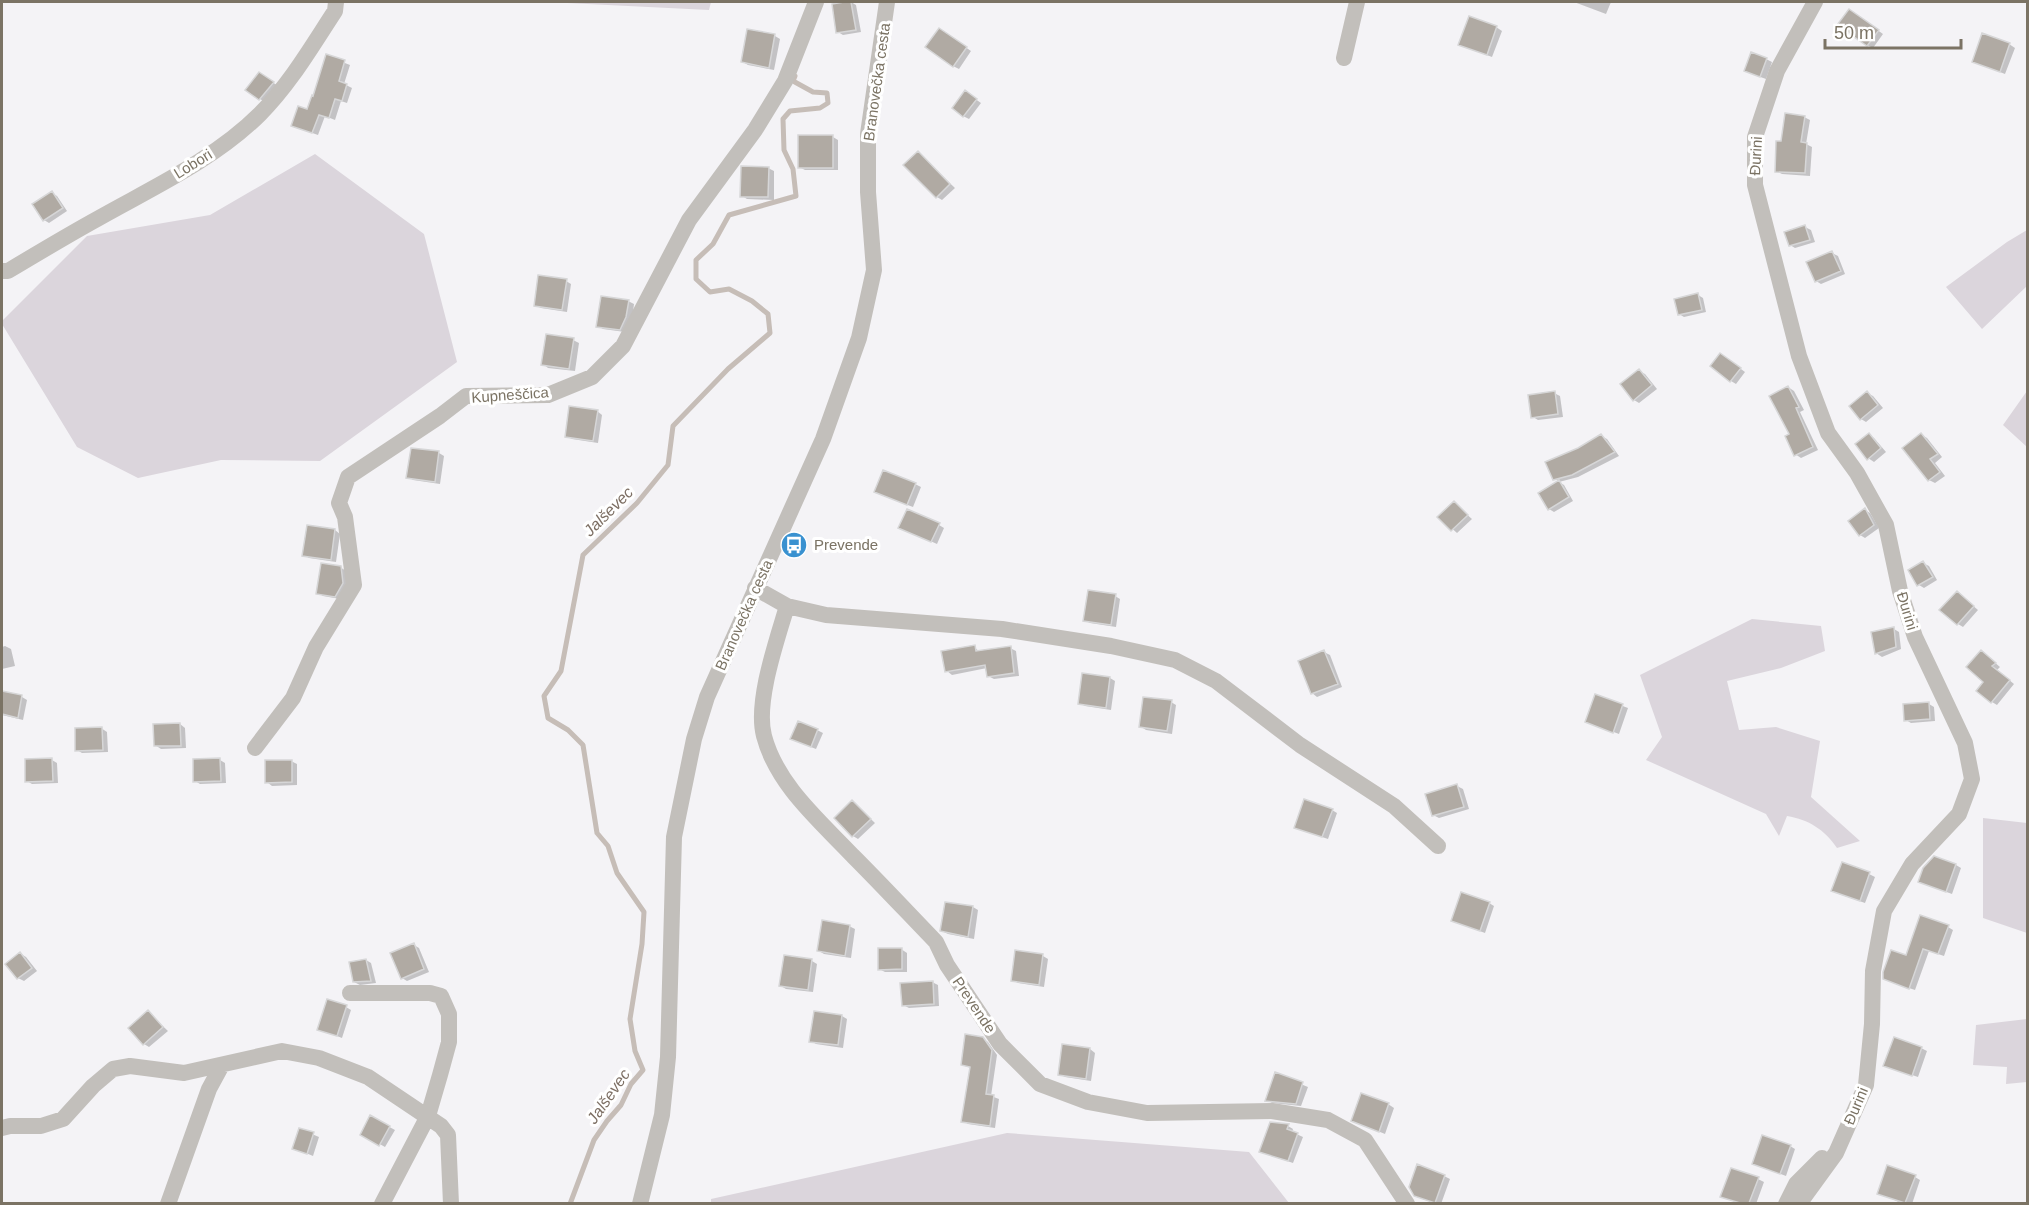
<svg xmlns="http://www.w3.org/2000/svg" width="2029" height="1205" viewBox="0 0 2029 1205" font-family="Helvetica,sans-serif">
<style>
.green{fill:#dbd5dc}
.shadow{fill:#0003}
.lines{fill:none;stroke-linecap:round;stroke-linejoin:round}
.stream{stroke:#c6bdb7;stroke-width:5}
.building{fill:#b0aaa3;stroke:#d6d6d7;stroke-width:1.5}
.street{stroke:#c2bfbb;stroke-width:16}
.labels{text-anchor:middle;stroke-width:6;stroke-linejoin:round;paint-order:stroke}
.street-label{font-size:15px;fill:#7b7364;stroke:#fff}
.poi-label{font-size:15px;fill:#7b7364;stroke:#fff;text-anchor:start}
.water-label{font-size:16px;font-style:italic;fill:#7d6f64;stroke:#fff}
</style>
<rect width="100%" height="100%" fill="#f4f3f6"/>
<path class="green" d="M547 2H711L709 10Z
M315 154 424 234 457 362 320 461 221 460 138 478 77 447 2 324V321L87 236 210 215Z
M2027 230V286L1982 329 1946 287 2007 242Z
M2027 391 2028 446 2027 447 2003 425Z
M1752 619 1821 626 1825 651 1781 668 1727 681 1739 730 1776 727 1820 741 1811 797 1860 841 1837 848C1824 829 1809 820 1787 816L1779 836 1766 814 1646 760 1662 737 1640 675Z
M1983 818 2027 823V933L1983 918Z
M2027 1019V1082L2006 1084 2007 1067 1973 1065 1976 1025Z
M1007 1133 1249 1152 1289 1203H711V1199Z"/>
<path class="shadow" d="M851 2 856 5 861 32 843 35 838 32 833 5Z
M1574 2H1611L1606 14Z
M1855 14 1883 34 1873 48 1867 45Z
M1496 27 1502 31 1492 57 1465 47Z
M945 33 971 51 959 69 953 66Z
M775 36 780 39 774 70 748 65 743 62Z
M2009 44 2015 48 2005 74 1979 64Z
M327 56 350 65 344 84 352 88 347 103 341 101 335 120 325 116 318 135 298 128 314 98Z
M1766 59 1772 62 1766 79 1752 74Z
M265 77 278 86 265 102 260 99Z
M971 96 981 103 969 119 963 116Z
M1804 117 1810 120 1806 144 1812 147 1810 176 1782 174 1776 171 1783 143Z
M833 137 838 140V170H805L799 167Z
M918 153 955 188 942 200 937 197Z
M768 168 774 171V200L747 199 742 196Z
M52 193 57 196 67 211 49 223 44 220Z
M1805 227 1811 230 1815 242 1795 248 1790 245Z
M1832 253 1838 256 1845 274 1821 284 1816 281Z
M566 281 571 284 567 312 541 308 535 305Z
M1698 295 1703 298 1706 312 1684 317 1679 314Z
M628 301 634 304 632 320 625 332 603 329 598 326Z
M573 340 579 343 575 371 548 368 543 364Z
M1726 358 1745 372 1736 384 1731 381Z
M1639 371 1645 374 1657 389 1639 403 1634 400Z
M1788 387 1794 391 1804 410 1800 412 1818 450 1801 458 1795 454 1791 435Z
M1554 393 1560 396 1563 417 1538 420 1533 417Z
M1867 393 1873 396 1883 408 1866 422 1861 419Z
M597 411 602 415 598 443 572 439 566 436Z
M1869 435 1874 438 1886 452 1874 462 1868 458Z
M1922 435 1927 438 1942 457 1935 463 1945 476 1935 483 1929 480Z
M1601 436 1607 439 1619 456 1578 477 1559 482 1564 485 1573 501 1554 512 1549 509 1559 481 1555 479 1578 450Z
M439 453 444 456 440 484 413 480 408 477Z
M915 484 921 487 913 507 881 495Z
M1454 503 1472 519 1457 533 1439 517Z
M1865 510 1870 513 1879 528 1865 538 1860 535Z
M939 525 944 528 937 544 906 530Z
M335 530 340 534 336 562 309 558 304 555Z
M1923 563 1929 566 1937 580 1924 588 1919 585Z
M340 567 346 571 348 586 340 599 323 596 318 593Z
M1958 593 1978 610 1963 627 1958 624Z
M1115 596 1120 599 1116 627 1090 623 1084 620Z
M1894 629 1899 632 1901 649 1882 657 1876 653Z
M5 646 11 649 15 666 2 669V647Z
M974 647 980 652 1010 648 1016 651 1019 676 994 679 988 676 987 668 952 675 947 671Z
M1324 652 1330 655 1342 687 1317 697 1312 693Z
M1986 655 2000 667 1997 670 2014 684 1997 705 1992 702 1985 682Z
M1110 678 1115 681 1111 710 1085 706 1079 703Z
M2 693 22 697 27 700 23 720 2 715Z
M1596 696 1628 708 1619 734 1587 722Z
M1171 702 1176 705 1172 734 1146 730 1140 726Z
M1929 704 1934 707 1935 721 1911 723 1906 720Z
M180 724 185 728 186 748 161 749 155 745Z
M101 728 107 732 108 752 82 753 77 750Z
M817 730 823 733 816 749 798 742Z
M52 760 57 763 58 783 32 784 27 781Z
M220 760 225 763 226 783 200 784 195 781Z
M291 761 297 764V785L272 786 267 782Z
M1457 786 1463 789 1469 809 1439 818 1433 815Z
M853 802 875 823 858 839 853 836Z
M1332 810 1337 813 1328 839 1301 830Z
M1956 865 1961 868 1952 894 1919 882Z
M1869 874 1875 877 1865 903 1839 894Z
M1489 903 1494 906 1485 933 1458 923Z
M973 907 978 910 974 939 948 934 942 931Z
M849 926 855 929 851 958 824 954 819 951Z
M1948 927 1953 930 1944 956 1929 951 1915 990 1891 982 1907 957Z
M414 945 419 948 429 972 407 981 402 978Z
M901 949 907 953V972H885L879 969Z
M1016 952 1043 956 1048 959 1044 987 1018 983 1012 980Z
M21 954 26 957 37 971 24 981 18 978Z
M366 960 371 963 376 983 360 985 354 982Z
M812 961 817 964 813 992 786 989 781 986Z
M932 982 938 985 939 1006 909 1008 903 1005Z
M346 1007 351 1010 342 1038 319 1029Z
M148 1012 168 1031 149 1047 144 1044Z
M842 1016 847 1019 843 1048 816 1044 811 1041Z
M982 1038 988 1042 997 1055 991 1096 999 1099 995 1128 968 1124 963 1121 971 1068 962 1065Z
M1063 1045 1090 1049 1095 1053 1091 1081 1065 1077 1059 1074Z
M1921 1048 1927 1051 1918 1077 1891 1068Z
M1276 1074 1308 1087 1301 1106 1272 1103 1267 1100Z
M1388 1104 1394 1108 1385 1134 1358 1123Z
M371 1117 395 1130 385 1147 362 1134Z
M1288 1126 1293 1129 1292 1132 1303 1137 1293 1163 1266 1154Z
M300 1129 319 1137 313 1156 294 1148Z
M1790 1146 1795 1149 1786 1176 1759 1166Z
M1444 1176 1450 1179 1441 1204H1435L1416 1195Z
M1915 1177 1920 1180 1912 1204H1903L1879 1193Z
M1758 1179 1764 1182 1756 1204H1741L1727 1199Z"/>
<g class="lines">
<path class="stream" d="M570 1204 594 1140 607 1121 621 1105 631 1084 643 1070 635 1051 630 1019 642 944 644 912 617 873 608 846 597 833 583 745 568 730 548 718 544 696 561 671 583 555 637 503 668 465 673 426 728 369 770 333 768 314 752 301 729 289 710 292 696 279V260L713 244 729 215 796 196 793 169 784 150 783 119 790 111 820 108 828 103 827 93 813 92 793 81 795 76"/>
</g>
<path class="building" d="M844 2H851L856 30 836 33 832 4Z
M1849 9 1879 30 1867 46 1837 25Z
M1469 16 1497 26 1487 55 1458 45Z
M939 28 967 47 953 67 925 47Z
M747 29 775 34 769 68 741 62Z
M1982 33 2010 43 2000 72 1972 62Z
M1751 52 1767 58 1760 77 1744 71Z
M326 54 345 60 339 81 347 84 342 101 335 99 329 118 319 115 312 133 291 126 298 106 307 109 312 95 313 96Z
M259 72 274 82 259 100 245 90Z
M965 90 977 99 963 117 952 108Z
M1785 113 1805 116 1801 142 1807 143 1805 173 1775 172 1776 141H1781Z
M798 135H833V168H798Z
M918 151 950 184 936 198 903 165Z
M741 166 769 167 768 197H740Z
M52 191 63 208 43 221 32 204Z
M1805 225 1810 240 1789 246 1784 232Z
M1832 251 1841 271 1815 282 1806 262Z
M538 275 567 279 562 310 534 306Z
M1698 293 1702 310 1678 315 1674 299Z
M601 296 629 300 626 317 620 330 596 327Z
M546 334 574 338 569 369 541 365Z
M1720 353 1741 368 1730 382 1710 366Z
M1639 369 1652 385 1633 401 1620 384Z
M1788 386 1799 407 1796 408 1813 447 1794 456 1785 436 1789 434 1769 396Z
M1555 391 1558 414 1531 418 1528 395Z
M1867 391 1878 405 1860 420 1849 406Z
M569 406 598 410 593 441 565 437Z
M1869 433 1881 448 1867 460 1855 444Z
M1921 433 1938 454 1930 459 1940 472 1928 481 1902 448Z
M1601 434 1615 452 1572 475 1553 480 1545 462 1578 448Z
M411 448 439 451 435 482 406 478Z
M883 470 916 483 907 505 874 492Z
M1559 480 1569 497 1548 510 1538 493Z
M1454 501 1468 515 1451 531 1437 517Z
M1865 508 1874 525 1859 536 1848 521Z
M907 509 940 523 931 542 898 528Z
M307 525 335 529 331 560 302 556Z
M1923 561 1933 577 1917 586 1908 570Z
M321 563 341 566 343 583 335 597 316 594Z
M1088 590 1116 594 1111 625 1083 621Z
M1957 591 1974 606 1957 625 1939 610Z
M1894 627 1896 647 1875 654 1871 632Z
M975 645 976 651 1011 646 1014 673 987 677 985 665 945 672 941 651Z
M1324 650 1338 684 1311 694 1298 661Z
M1981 650 1996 663 1992 666 2010 680 1991 703 1976 691 1983 682 1966 667Z
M1082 673 1110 677 1106 708 1078 704Z
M2 691 22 695 18 718 2 714Z
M1595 694 1623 704 1613 733 1585 722Z
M1143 697 1172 700 1167 731 1139 727Z
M1929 702 1930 719 1904 721 1903 704Z
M798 721 818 729 811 747 790 739Z
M180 723 181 746H154L153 724Z
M102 727 103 750 75 751V728Z
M52 758 53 781 25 782V759Z
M220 758 221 781 193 782V759Z
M265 760H292V782L265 783Z
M1457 784 1464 807 1432 816 1425 794Z
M1304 799 1333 809 1322 837 1294 828Z
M852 800 871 819 852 837 834 818Z
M1934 856 1956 864 1946 892 1918 882 1923 868Z
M1842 862 1870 872 1860 901 1831 891Z
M1461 892 1490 902 1480 931 1451 921Z
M945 902 973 906 968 937 940 931Z
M1920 915 1949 925 1938 954 1923 949 1909 989 1883 979V972L1891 950 1906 955Z
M822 920 850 925 845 956 817 951Z
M414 943 424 969 401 979 390 953Z
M878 948H902V969L878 970Z
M1015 950 1043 954 1039 985 1011 981Z
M20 952 32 968 17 979 5 964Z
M784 955 812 959 808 990 779 986Z
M366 959 371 981 353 982 349 962Z
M933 981 934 1004 902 1006 900 983Z
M327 999 347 1005 337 1036 317 1030Z
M148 1010 163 1027 143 1045 128 1028Z
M814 1011 842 1015 838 1045 809 1042Z
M965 1034 983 1037 992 1050 986 1094 994 1095 990 1126 961 1122 970 1067 961 1065Z
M1894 1037 1922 1047 1912 1076 1883 1066Z
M1062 1044 1090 1048 1086 1079 1058 1075Z
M1275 1072 1303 1082 1296 1104 1265 1101Z
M1361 1093 1389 1103 1379 1132 1351 1121Z
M370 1115 390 1126 379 1146 360 1135Z
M1270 1122 1289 1124 1287 1129 1298 1133 1288 1161 1259 1152Z
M299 1128 314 1132 307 1154 292 1149Z
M1762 1135 1791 1145 1780 1174 1752 1164Z
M1417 1164 1445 1175 1435 1203 1414 1196 1409 1187Z
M1887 1165 1916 1175 1905 1203 1877 1194Z
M1731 1168 1759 1177 1749 1203H1740L1720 1197Z"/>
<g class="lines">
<path class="street" d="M1344 58 1357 2
M2 271H8C38 253 68 235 99 218 154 187 215 159 260 114 290 84 312 46 335 11L336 2
M755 588 787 606C777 640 755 702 764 736 777 785 819 820 853 856 881 884 908 913 936 942L947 965 1000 1044 1040 1084 1088 1102 1147 1113 1272 1111 1328 1120 1365 1140 1407 1204
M787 606 826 615 1002 629 1111 646 1175 660 1216 681 1300 745 1394 806 1438 846
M255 748 293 698 316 647 354 585 345 517 339 503 348 477 440 416 466 396 548 395 592 377 623 346 689 220 755 130 785 81 816 2
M350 993H430L441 996 449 1014V1042L440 1075 428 1116 382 1204
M2 1128 10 1126H41L63 1119 93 1086 113 1069 130 1066 184 1073 282 1051 319 1058 368 1077 441 1126 448 1135 451 1204
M168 1204 209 1089 222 1065
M640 1204 662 1115 668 1057 674 837 694 739 707 697 823 439 859 338 874 270 868 192V134L887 2
M1786 1204 1796 1184 1822 1158
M1799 1204 1836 1153 1866 1085 1872 1024 1873 971 1884 911 1912 864 1959 814 1972 779 1965 743 1915 637 1900 591 1886 525 1857 473 1828 433 1799 356 1755 185V137L1777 71 1815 2"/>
</g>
<defs>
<symbol id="bus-disc" viewBox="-11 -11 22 22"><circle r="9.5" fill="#3991d0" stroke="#fff"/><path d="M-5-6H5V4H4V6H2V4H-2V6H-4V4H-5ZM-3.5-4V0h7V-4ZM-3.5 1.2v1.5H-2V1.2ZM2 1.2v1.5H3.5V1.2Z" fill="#fff"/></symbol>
</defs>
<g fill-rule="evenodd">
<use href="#bus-disc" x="779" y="530" width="30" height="30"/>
</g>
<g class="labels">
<g class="street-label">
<text transform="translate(877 82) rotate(-82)" y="5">Branovečka cesta</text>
<text transform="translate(1756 156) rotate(-87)" y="5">Đurini</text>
<text transform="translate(193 164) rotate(-32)" y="5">Lobori</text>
<text transform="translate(510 395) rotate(-4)" y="5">Kupneščica</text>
<text transform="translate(1907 611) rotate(73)" y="5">Đurini</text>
<text transform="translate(744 615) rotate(-66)" y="5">Branovečka cesta</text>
<text transform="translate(974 1005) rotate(56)" y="5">Prevende</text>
<text transform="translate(1856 1106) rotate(-67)" y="5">Đurini</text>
</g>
<g class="poi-label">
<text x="814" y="550">Prevende</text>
</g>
<g class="water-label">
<text transform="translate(608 511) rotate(-45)" y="6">Jalševec</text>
<text transform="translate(608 1096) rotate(-55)" y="6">Jalševec</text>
</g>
</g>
<rect width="2029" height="1205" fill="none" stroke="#7b7364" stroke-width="6"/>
<path d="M1825 39v9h136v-9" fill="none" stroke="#7b7364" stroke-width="3"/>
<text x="1834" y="39" font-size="18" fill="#7b7364" stroke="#ffffff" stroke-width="4.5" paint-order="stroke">50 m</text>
</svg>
